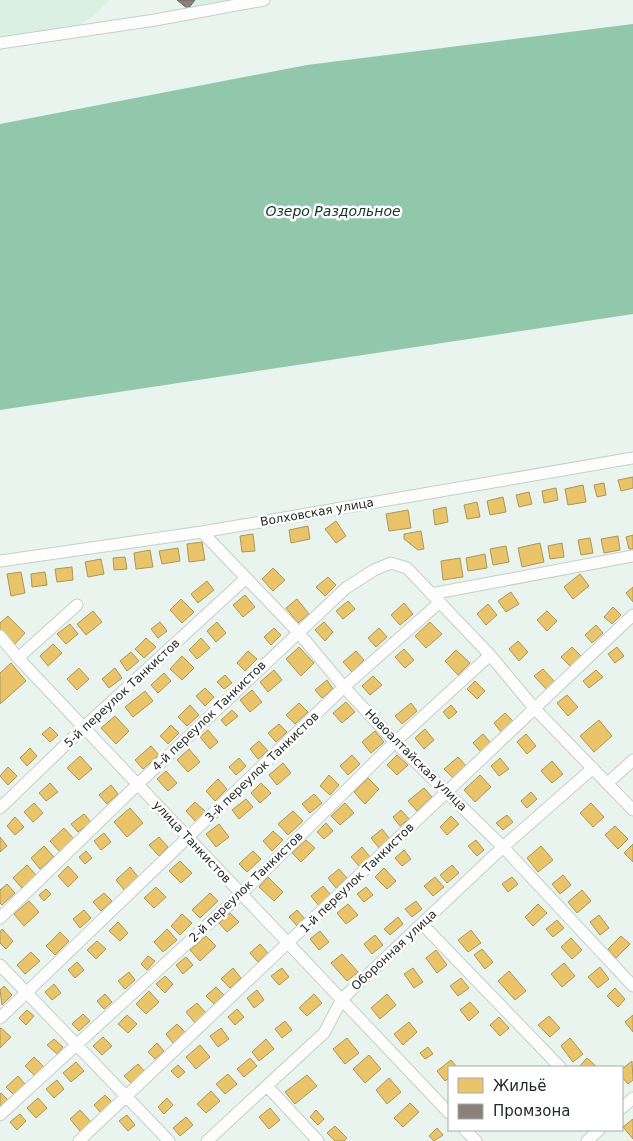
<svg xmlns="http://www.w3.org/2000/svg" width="633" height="1141" viewBox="0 0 633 1141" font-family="'DejaVu Sans',sans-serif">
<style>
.built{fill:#daf0e3}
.water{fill:#91c8ab}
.homes{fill:#e9c46a;stroke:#ad9656}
.industry{fill:#8a817c;stroke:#6b6762}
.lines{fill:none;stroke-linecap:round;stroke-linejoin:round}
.minor-casing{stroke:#c5cfc9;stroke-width:13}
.minor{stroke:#fcfdfc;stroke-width:11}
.labels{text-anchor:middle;stroke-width:5;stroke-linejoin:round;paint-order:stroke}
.street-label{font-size:12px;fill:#222a26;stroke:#fff}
.water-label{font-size:14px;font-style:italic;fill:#153626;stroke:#fff}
</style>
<rect width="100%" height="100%" fill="#e8f4ed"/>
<path class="built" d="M0 0H109L93 17 79 25 0 37Z
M176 0H244L189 10Z"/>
<path class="water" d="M633 24V314L0 410V124L307 65Z"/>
<path class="homes" d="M633 477V488L621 491 618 480Z
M604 483 606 495 597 497 594 485Z
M583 485 586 502 568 505 565 489Z
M556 488 558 500 544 503 542 491Z
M529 492 532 504 519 507 516 495Z
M503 497 506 512 490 515 487 501Z
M477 502 480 517 467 519 464 505Z
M446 507 448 522 435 525 433 510Z
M408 510 411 528 389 531 386 514Z
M336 521 346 536 336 543 325 529Z
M308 526 310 539 291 543 289 530Z
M421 531 424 549 418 550 404 539V534Z
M253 534 255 551 242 552 240 536Z
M633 535V549H629L626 537Z
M618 536 620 550 604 553 601 539Z
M590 538 593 553 581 555 578 540Z
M202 542 205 560 189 562 187 544Z
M540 543 544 562 522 567 518 548Z
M562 543 564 557 550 559 548 546Z
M506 546 509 562 493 565 490 549Z
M178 548 180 561 162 564 159 551Z
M150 550 153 567 136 569 134 553Z
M485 554 487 568 468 571 466 558Z
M125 557 127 569 114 570 113 558Z
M460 558 463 577 443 580 441 561Z
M101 559 104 574 88 577 85 562Z
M72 567 73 580 57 582 55 569Z
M273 568 285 580 273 591 262 579Z
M21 572 25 593 11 596 7 574Z
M45 572 47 585 32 587 31 574Z
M580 574 589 586 573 599 564 587Z
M328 577 336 585 325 596 316 587Z
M207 581 214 590 198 603 191 594Z
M633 587V602L626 593Z
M511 592 519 604 506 612 498 601Z
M245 595 255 607 243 617 233 605Z
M181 599 194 612 182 623 170 610Z
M297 599 309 614 298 623 286 608Z
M348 601 355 609 343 619 336 611Z
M404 603 413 614 400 625 391 615Z
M488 604 497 615 486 625 477 614Z
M613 607 621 615 612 624 604 617Z
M93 611 102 622 86 635 77 624Z
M547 611 557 621 547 631 537 620Z
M8 616 25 633 14 645 0 631V623Z
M160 622 167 631 158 638 151 629Z
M217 622 226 633 216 642 207 631Z
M324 622 333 632 325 641 315 630Z
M430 622 442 634 426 648 415 636Z
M70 624 78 634 66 644 57 634Z
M596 625 603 633 592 643 585 635Z
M274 628 281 635 271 645 264 637Z
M379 628 387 637 376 647 368 638Z
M146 638 156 647 144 658 135 649Z
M201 638 210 648 197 659 189 650Z
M518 641 528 652 519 661 509 649Z
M53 644 62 653 48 666 40 656Z
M299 647 314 663 301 676 286 659Z
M572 647 582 657 571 667 561 657Z
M617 647 624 656 615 663 608 654Z
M404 649 414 660 405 668 395 657Z
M456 650 470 663 458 675 445 661Z
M248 651 257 659 245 671 237 663Z
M356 651 364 660 352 672 343 662Z
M131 652 139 661 127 671 120 661Z
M182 656 194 668 182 680 170 669Z
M11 663 26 681 0 704V673Z
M79 668 89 679 77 690 67 679Z
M115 668 122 678 109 688 102 679Z
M543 669 555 682 547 690 534 676Z
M274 670 282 680 268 692 260 682Z
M596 670 603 677 589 688 583 681Z
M164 673 171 681 158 693 151 685Z
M225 675 232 683 224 689 217 682Z
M373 676 382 685 370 695 362 686Z
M327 680 333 689 322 698 315 690Z
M475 681 485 691 477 699 467 689Z
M205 688 214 697 205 706 196 696Z
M252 690 262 702 250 712 240 700Z
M145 691 153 701 133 717 125 707Z
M567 695 578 707 568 716 557 703Z
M346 702 355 712 342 723 333 713Z
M299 703 308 712 295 724 286 715Z
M411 703 417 711 402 724 395 716Z
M190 705 199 715 187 726 178 717Z
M451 705 457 712 449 719 443 712Z
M232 710 238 716 226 726 221 720Z
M505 713 513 721 501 732 494 723Z
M115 716 129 731 116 744 101 728Z
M599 720 612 736 594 752 580 736Z
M279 724 287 732 276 742 268 733Z
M171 725 179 733 168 744 160 736Z
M50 727 58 735 50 742 42 734Z
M425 729 434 740 424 749 415 738Z
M208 730 218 742 210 749 200 737Z
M375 731 384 742 371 753 362 742Z
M483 734 491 743 481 752 473 743Z
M526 734 536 746 527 754 517 742Z
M259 741 268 751 258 759 250 749Z
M151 746 159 755 143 769 135 760Z
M30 748 37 756 27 766 20 758Z
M189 749 200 762 188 772 177 760Z
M352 755 360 764 348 775 340 766Z
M397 755 408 765 397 775 387 765Z
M80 756 92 769 79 780 67 768Z
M458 757 467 767 454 779 444 769Z
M239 758 246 766 236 775 229 767Z
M500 758 509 769 499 776 491 766Z
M552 761 563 774 552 783 541 771Z
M283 763 291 773 277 785 269 775Z
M8 767 17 776 8 785 0 776Z
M166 771 177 783 168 791 157 779Z
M329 775 339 785 330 795 320 786Z
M480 775 491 787 475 802 464 790Z
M368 778 379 789 365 804 354 792Z
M218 779 227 789 215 801 206 791Z
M50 783 58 792 46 801 39 793Z
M261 783 271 793 260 803 251 793Z
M111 785 118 794 107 804 99 795Z
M424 788 432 797 417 811 408 801Z
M531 792 537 799 527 808 521 801Z
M314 794 322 803 310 813 302 804Z
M246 799 253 807 239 819 232 810Z
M195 802 206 812 196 822 186 811Z
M34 803 43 813 33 822 24 812Z
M345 803 354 813 340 825 331 816Z
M591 803 604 817 593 827 580 813Z
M130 808 143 823 127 837 114 822Z
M401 810 409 819 400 826 393 817Z
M293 811 303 821 288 835 278 824Z
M84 814 91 822 78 832 71 824Z
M507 815 513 822 503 830 496 823Z
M451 816 459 824 447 835 440 827Z
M15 817 24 827 15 835 7 826Z
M326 823 333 831 324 839 317 832Z
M219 824 229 837 216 847 206 834Z
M615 826 628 839 618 849 605 835Z
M64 828 74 839 60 852 50 841Z
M382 829 390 839 379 848 371 838Z
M273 831 283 840 272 851 263 841Z
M104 833 111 842 101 850 94 841Z
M0 837 7 846 0 852Z
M159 837 168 847 159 856 149 845Z
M306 840 315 848 301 862 292 853Z
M476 840 484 850 477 856 468 846Z
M633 844V862L624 853Z
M44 846 54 857 40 869 31 858Z
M541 846 553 860 538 872 527 858Z
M362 847 370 857 359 866 351 857Z
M404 850 411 859 402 866 395 858Z
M86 851 92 858 85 864 79 857Z
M253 851 261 859 247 872 239 864Z
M180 861 192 873 181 883 169 871Z
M27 865 36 875 22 888 13 878Z
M452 865 459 873 447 883 440 875Z
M68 866 78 877 68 887 58 876Z
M130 867 139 878 125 891 116 880Z
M384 868 396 881 387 889 375 877Z
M339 869 347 878 336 888 328 878Z
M563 875 571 885 560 894 552 884Z
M268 877 283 892 274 901 259 887Z
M435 877 444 887 433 896 424 886Z
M512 877 518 884 508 892 502 884Z
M7 884 15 893 2 905 0 903V890Z
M323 886 331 895 319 906 311 896Z
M156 887 166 897 154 908 144 898Z
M366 887 373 895 364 902 357 894Z
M46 889 51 894 44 901 39 895Z
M582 890 591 901 577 913 568 902Z
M104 893 112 901 101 911 93 902Z
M210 893 218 901 200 918 192 910Z
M29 901 39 912 24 926 14 914Z
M416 901 422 909 412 917 405 909Z
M348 904 358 915 346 924 337 913Z
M538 904 547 913 533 926 525 917Z
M84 910 91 918 80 928 73 919Z
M297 910 305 919 297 926 289 917Z
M230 913 239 922 227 932 219 923Z
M182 914 192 923 180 935 171 926Z
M599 915 609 928 600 935 590 922Z
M398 917 403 924 390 935 384 929Z
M557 920 564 928 553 937 546 929Z
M118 922 128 933 120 941 109 931Z
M2 929 13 941 6 949 0 943V932Z
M167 929 177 940 163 952 154 942Z
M471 930 481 943 468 952 458 940Z
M320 931 329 942 319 950 310 939Z
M60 932 69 941 55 955 46 946Z
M375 935 383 945 372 954 364 944Z
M206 936 216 946 200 961 190 950Z
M621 936 630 944 616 958 608 949Z
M571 938 582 950 572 959 561 947Z
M97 941 106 949 96 959 87 950Z
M260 944 268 953 258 962 250 953Z
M482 949 493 962 485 969 474 955Z
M436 950 447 965 437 973 426 958Z
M31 952 40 961 25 974 17 965Z
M342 954 358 972 347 981 331 963Z
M148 956 155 961 147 970 141 964Z
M186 957 193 965 183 974 176 965Z
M77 962 84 970 75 978 68 970Z
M564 963 575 976 562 987 551 974Z
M600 967 609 979 598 988 588 977Z
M233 968 241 978 230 988 221 979Z
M282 968 289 977 279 985 271 976Z
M413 968 423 982 414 988 404 974Z
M509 971 526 991 515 1000 498 981Z
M129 972 135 980 125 989 118 981Z
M165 976 173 984 165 993 156 984Z
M461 978 469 988 458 996 450 986Z
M54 984 61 993 52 1000 45 992Z
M4 986 12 995 2 1005 0 990Z
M216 987 224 995 214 1004 206 996Z
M615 988 625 999 618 1007 607 996Z
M257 990 264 1000 254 1008 247 998Z
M149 991 159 1002 146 1014 136 1004Z
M105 994 112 1002 104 1009 97 1001Z
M314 994 322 1003 307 1016 299 1008Z
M387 994 396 1005 380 1019 371 1008Z
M470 1002 479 1012 469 1021 460 1010Z
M197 1003 206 1013 195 1023 186 1012Z
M237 1009 244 1017 235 1025 228 1017Z
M27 1010 34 1016 26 1025 19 1018Z
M83 1014 90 1021 79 1031 72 1024Z
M127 1015 137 1024 128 1033 118 1024Z
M633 1015V1032L625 1022Z
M549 1016 560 1028 550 1037 538 1025Z
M499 1017 509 1028 500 1036 490 1025Z
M285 1021 292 1030 282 1038 275 1029Z
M409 1022 417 1032 403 1045 394 1034Z
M177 1024 185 1032 173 1043 166 1034Z
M1 1028 11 1037 0 1048V1029Z
M221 1028 229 1039 218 1047 210 1036Z
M103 1037 112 1046 102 1055 93 1046Z
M347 1038 359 1053 345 1064 333 1049Z
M570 1038 583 1054 573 1062 561 1046Z
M54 1039 63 1047 57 1054 47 1045Z
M266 1039 274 1049 259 1061 252 1052Z
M157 1043 164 1051 155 1059 148 1052Z
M200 1045 210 1057 196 1069 186 1057Z
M428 1047 433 1054 425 1059 420 1053Z
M369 1055 381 1069 365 1083 353 1069Z
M34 1057 44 1067 35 1076 25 1066Z
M250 1058 257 1066 244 1077 237 1069Z
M587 1058 597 1067H579Z
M451 1060 457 1067H449V1078L445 1081 437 1071Z
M632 1061 633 1080 628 1084 622 1077V1069Z
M76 1062 84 1071 71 1082 63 1073Z
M138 1064 146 1073 132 1084 124 1076Z
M178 1065 185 1072 178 1078 171 1071Z
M228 1074 237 1084 225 1094 216 1084Z
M307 1075 317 1086 295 1104 285 1092Z
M18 1076 25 1084 14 1095 6 1087Z
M389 1078 401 1092 387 1104 376 1090Z
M57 1080 64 1089 54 1098 46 1089Z
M211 1091 220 1101 206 1113 197 1104Z
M1 1093 9 1101 0 1109V1094Z
M105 1095 113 1103 101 1113 94 1105Z
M38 1098 47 1108 36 1118 27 1108Z
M167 1098 173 1105 164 1114 158 1107Z
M410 1103 419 1112 403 1127 394 1118Z
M270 1108 280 1120 269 1129 259 1117Z
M80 1110 92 1123 81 1132 70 1119Z
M316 1110 324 1119 318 1125 310 1117Z
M20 1114 26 1121 17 1130 10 1122Z
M127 1115 135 1125 128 1131 119 1121Z
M186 1117 193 1125 180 1136 173 1128Z
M633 1119V1139L623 1127Z
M335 1126 347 1138 344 1141H335L327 1133Z
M437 1128 443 1135 434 1141 429 1136Z"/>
<path class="industry" d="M177 0H195L188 9Z"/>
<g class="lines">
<defs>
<path id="minor" d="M0 43 155 20 264 0
M202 532 298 632 344 687 395 742 503 847 633 986
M0 561 202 532 633 458
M431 594 633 556
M0 636 18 658 449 1113
M18 658 77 605
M608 783 633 760
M0 808 84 727 245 579
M0 918 138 784 346 588 374 570 391 563 407 568 490 655 535 709 633 810
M422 924 560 1067
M0 965 169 1141
M0 1018 344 687 440 602
M267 1086 318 1141
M622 1108 633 1098
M0 1115 241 894 395 742 490 655
M465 1130 476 1141
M79 1141 633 615
M207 1141 324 1033 342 999 503 847 593 768
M587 1141 599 1130"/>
</defs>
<use href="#minor" class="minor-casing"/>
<use href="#minor" class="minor"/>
</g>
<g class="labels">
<g class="street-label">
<text transform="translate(317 512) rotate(-10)" y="4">Волховская улица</text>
<text transform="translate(122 693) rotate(-43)" y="4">5-й переулок Танкистов</text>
<text transform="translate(209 716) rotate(-44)" y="4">4-й переулок Танкистов</text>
<text transform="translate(416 760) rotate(45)" y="4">Новоалтайская улица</text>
<text transform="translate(262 767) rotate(-44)" y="4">3-й переулок Танкистов</text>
<text transform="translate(192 842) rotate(47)" y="4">улица Танкистов</text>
<text transform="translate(357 878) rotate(-44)" y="4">1-й переулок Танкистов</text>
<text transform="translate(246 887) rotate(-44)" y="4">2-й переулок Танкистов</text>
<text transform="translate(394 950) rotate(-43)" y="4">Оборонная улица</text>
</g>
<g class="water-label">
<text x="333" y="216">Озеро Раздольное</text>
</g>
</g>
<rect x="448" y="1066" width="175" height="65" fill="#ffffff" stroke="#a7aaa8"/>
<rect x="458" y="1078" width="25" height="15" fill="#e9c46a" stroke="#a7aaa8"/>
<text x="493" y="1091" font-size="15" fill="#222a26">Жильё</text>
<rect x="458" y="1104" width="25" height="15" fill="#8a817c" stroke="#a7aaa8"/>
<text x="493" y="1116" font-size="15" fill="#222a26">Промзона</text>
</svg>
